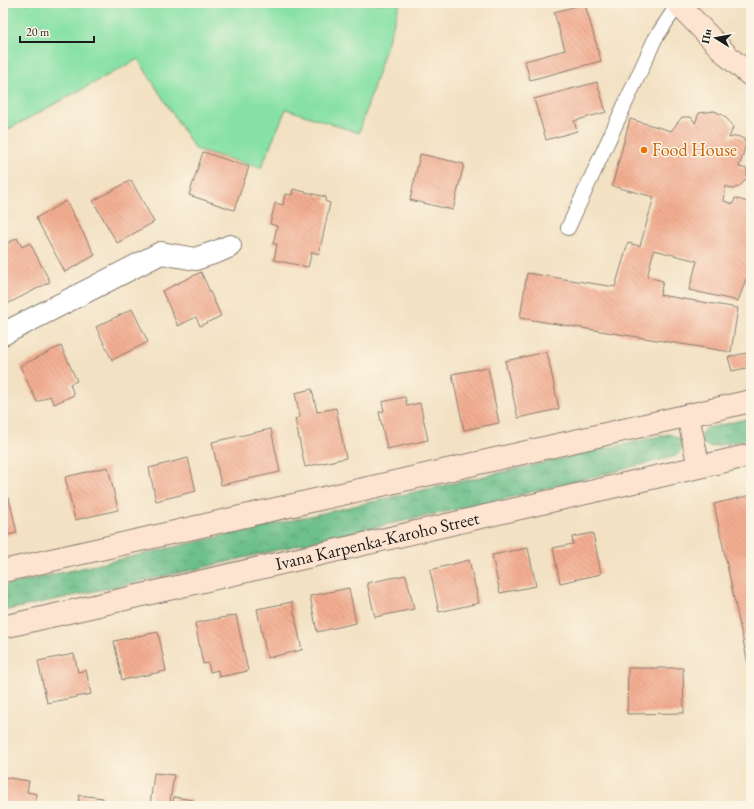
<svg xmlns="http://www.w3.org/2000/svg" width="754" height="809" viewBox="0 0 754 809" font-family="'EB Garamond',serif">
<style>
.forest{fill:url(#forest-crowns);stroke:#446e54}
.garden{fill:#87e1a6;stroke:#527e61}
.building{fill:url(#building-back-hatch)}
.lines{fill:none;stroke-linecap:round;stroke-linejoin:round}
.lane-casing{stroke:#887e70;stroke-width:16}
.street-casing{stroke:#887e70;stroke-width:24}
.secondary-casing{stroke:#887e70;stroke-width:24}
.lane{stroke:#fff;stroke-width:14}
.street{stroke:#fff;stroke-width:22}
.secondary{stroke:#fde4d1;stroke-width:22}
.food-dot{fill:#e8710a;stroke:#fcf5e5;stroke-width:1.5}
.labels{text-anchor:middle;stroke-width:3;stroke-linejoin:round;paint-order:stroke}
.food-label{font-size:18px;fill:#c56008;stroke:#fcf5e5;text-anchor:start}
.street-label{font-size:18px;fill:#1c1c1c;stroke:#fcf5e5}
</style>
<defs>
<pattern id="forest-crowns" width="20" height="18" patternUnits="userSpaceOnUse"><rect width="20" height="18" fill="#6dbf8b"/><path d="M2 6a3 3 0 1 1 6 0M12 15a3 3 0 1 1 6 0" fill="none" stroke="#599a71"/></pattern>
<pattern id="building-back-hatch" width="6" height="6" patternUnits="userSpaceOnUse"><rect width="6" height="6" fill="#f3ad91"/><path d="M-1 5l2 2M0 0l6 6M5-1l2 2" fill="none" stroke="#d0947c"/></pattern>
</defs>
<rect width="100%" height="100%" fill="#fcf5e5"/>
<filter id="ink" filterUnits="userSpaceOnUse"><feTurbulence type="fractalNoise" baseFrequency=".025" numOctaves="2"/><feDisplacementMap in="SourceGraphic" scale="8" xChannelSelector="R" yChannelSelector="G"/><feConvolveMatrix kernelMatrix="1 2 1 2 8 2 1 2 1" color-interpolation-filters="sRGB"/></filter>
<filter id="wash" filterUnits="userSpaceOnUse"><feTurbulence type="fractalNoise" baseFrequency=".012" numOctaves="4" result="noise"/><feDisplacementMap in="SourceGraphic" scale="16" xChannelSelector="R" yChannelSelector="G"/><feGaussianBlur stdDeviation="0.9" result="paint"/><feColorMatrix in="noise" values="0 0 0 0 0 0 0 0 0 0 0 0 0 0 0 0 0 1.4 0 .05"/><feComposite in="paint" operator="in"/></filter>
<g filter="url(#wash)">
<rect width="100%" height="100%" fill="#f3e1c3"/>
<path class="forest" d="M751 418V439L710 447 702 443V432L707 428Z
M669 434 681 439 683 448 676 456 496 501 353 532 197 569 3 611V586Z"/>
<path class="garden" d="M3 3H400L359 133 286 109 261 168 195 149 138 59 3 132Z"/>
<g id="blocks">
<path class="building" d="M585 4 601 61 530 80 525 61 565 50 554 12Z
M597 82 606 112 574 121 577 131 546 140 534 99Z
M714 111 723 115 728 120 733 127 729 138 737 136 744 139 746 145 739 167 747 169V178L740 186 733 189 726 186 724 201 733 204 735 198 751 203V266L738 301 689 290 697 261 654 250 647 277 663 281 660 295 738 308 731 352 520 318 527 273 615 287 628 243 640 246 654 197 612 186 630 119 671 131 682 117H691L695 123 699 113Z
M203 152 249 167 234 210 189 195Z
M420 154 464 164 453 210 410 200Z
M131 180 154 222 117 243 93 201Z
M293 189 326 197 325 201 330 203 319 254 312 252 308 267 274 260 277 244H273L277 226 270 224 275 203 283 205 285 194 292 195Z
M66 201 95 255 65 272 36 218Z
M17 238 22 247 30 243 50 282 7 304 3 295V245Z
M201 272 221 316 200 326 196 317 178 326 162 291Z
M132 309 148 342 112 360 96 327Z
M61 346 77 381 70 384 74 395 54 404 50 396 37 402 20 366Z
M547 352 559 409 518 418 505 361Z
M751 352V367L732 371 728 357Z
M488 367 499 423 464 430 452 374Z
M312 389 317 412 336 408 346 458 305 467 295 419 300 417 295 393Z
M405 397 407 406 420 403 428 440 387 449 379 412 384 411 382 402Z
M271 429 280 472 221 485 212 442Z
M188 458 196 491 156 501 149 468Z
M108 467 118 510 75 520 65 477Z
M751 495V673H750L714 504Z
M9 498 17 533 3 536V500Z
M593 533 601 574 560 583 553 548 573 544 572 537Z
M528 548 536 586 500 593 492 555Z
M469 560 479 603 439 612 430 570Z
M406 575 414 609 375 617 367 583Z
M349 588 356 623 317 632 310 596Z
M292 602 302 650 267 658 257 609Z
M236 615 248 671 219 677 218 670 210 672 208 663 203 664 195 623Z
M158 632 166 671 122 680 114 641Z
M74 654 78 672 86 670 91 694 47 703 38 661Z
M628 668H683L684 713 627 714Z
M154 773 174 775 170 802H173L174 797 193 800 192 806H150Z
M3 777 29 781 27 792 37 794 35 806H3Z
M79 795 103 798 102 806H78Z"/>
</g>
</g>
<g filter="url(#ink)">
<use href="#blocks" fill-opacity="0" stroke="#887e70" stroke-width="1"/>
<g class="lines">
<defs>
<path id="lane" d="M568 228 655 39 678 4"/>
<path id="street" d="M3 334 161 253 195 259 219 251 230 246"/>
<g id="secondary">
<path d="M677 3 730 58 751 76"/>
<path d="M688 416 699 467"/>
<path d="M3 571 751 401"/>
<path id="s1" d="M3 627 751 455"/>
</g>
</defs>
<use href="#lane" class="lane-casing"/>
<use href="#street" class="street-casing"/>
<use href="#secondary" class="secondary-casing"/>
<use href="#lane" class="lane"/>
<use href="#street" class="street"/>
<use href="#secondary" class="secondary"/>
</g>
</g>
<circle class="food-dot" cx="644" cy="150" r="4"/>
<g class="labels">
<g class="food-label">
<text x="652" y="156">Food House</text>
</g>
<g class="street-label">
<text dy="6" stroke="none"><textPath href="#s1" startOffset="384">Ivana Karpenka-Karoho Street</textPath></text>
</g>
</g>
<rect width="754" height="809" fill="none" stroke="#fcf5e5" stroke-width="16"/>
<g transform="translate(716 38) rotate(281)" stroke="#fcf5e5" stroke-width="3" paint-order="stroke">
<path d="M0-3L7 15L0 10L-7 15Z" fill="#1c1c1c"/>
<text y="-6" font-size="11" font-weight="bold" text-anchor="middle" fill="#1c1c1c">Пн</text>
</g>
<path d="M20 36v6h74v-6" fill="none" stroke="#1c1c1c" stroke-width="2"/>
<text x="26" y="36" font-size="12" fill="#1c1c1c" stroke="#fcf5e5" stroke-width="3" paint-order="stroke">20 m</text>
</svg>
